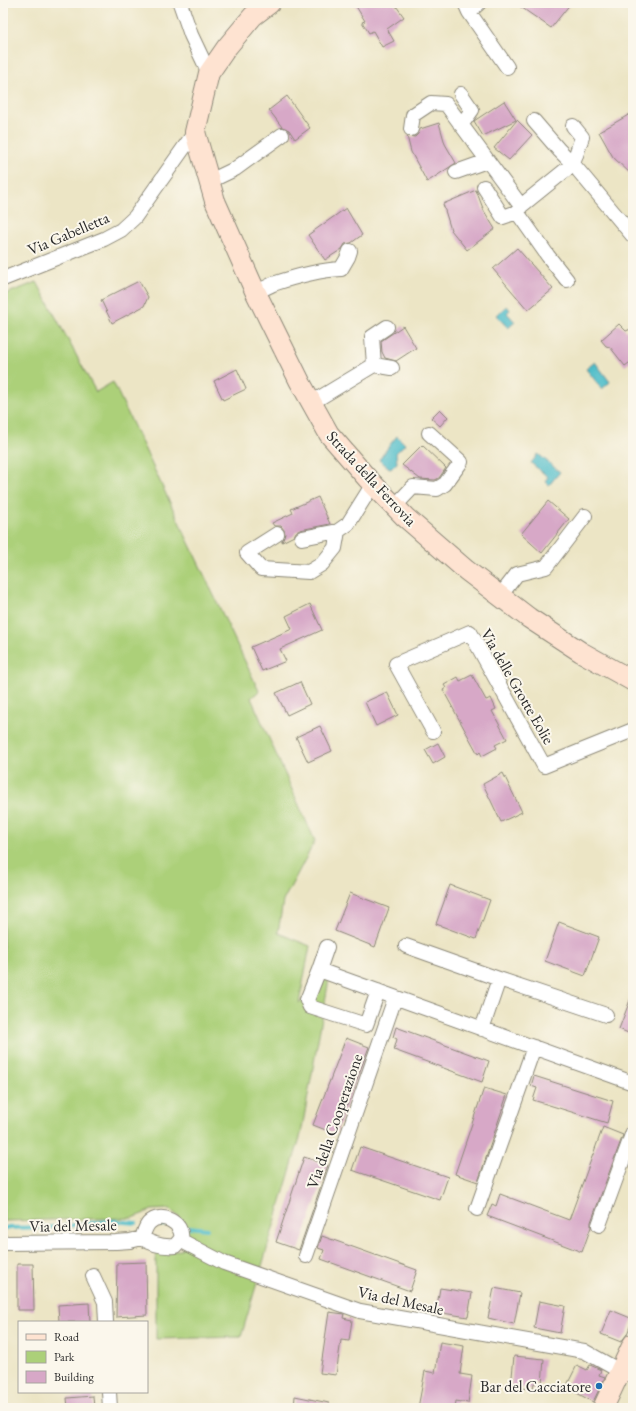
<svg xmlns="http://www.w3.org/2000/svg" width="636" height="1411" viewBox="0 0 636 1411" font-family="'EB Garamond',serif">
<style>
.green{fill:#acd079;stroke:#6c7e52}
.water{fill:#50bdc9;stroke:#3e747a}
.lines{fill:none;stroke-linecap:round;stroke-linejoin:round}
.stream{stroke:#50bdc9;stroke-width:4}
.building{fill:#d7a8c7}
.street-casing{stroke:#8c8878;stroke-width:16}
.secondary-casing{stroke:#8c8878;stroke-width:22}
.street{stroke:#fff;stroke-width:14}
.secondary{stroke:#fee3d1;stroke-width:20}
.poi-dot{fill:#1f6fb2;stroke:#fbf7ec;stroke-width:1.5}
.labels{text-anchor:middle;stroke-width:4;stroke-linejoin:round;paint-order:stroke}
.street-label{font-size:16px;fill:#2b2b2b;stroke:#fbf7ec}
.poi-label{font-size:16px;fill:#2b2b2b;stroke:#fbf7ec;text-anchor:end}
</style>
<rect width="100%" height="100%" fill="#fbf7ec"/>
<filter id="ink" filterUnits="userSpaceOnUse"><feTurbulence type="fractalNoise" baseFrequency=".025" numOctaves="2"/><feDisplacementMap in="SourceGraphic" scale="8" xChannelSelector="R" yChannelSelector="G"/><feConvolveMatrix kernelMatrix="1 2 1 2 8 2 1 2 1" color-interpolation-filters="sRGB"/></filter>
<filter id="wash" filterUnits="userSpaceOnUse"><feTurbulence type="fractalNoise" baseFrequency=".012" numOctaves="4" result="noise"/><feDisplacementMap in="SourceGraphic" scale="16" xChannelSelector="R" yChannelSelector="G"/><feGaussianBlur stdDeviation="0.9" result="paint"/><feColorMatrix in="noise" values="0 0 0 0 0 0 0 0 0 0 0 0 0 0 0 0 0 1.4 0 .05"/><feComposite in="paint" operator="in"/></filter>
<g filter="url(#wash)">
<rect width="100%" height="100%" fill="#ece5c5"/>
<path class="green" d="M37 282 96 392 113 382 259 691 251 698 315 841 283 901 278 933 310 946 299 1003 330 974 301 1134 241 1337 156 1339V1251L181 1250 189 1238 183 1221 170 1209 152 1210 132 1218 3 1221V295Z"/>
<path class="water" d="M507 306 510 310 507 313 515 322 508 328 496 315Z
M595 362 610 382 602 389 586 369Z
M397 436 405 444 396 453 397 463 391 469 379 460C385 452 390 444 397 436Z
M538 454 560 472 549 485 545 481 548 477 531 463Z"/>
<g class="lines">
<path class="stream" d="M161 1225H164
M189 1227 207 1229
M3 1228 57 1227 112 1221 136 1223"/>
</g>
<g id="blocks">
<path class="building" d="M354 3H394L404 17 387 29 394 41 382 47 373 31 369 33 362 22 365 21Z
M515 3H571L551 28Z
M287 96 310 128 295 139 289 130 282 127 269 110Z
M504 101 516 120 483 136 474 121Z
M630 114 633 121V176L613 157 599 132Z
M517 120 532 135 509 160 494 148Z
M439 123 445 144 456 163 427 182 411 152 407 136 415 137 418 134 420 129Z
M476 190 484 211 495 229 467 250 451 230 443 204Z
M346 208 362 235 351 243 345 244 342 249 325 260 308 235Z
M517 248 553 289 528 310 493 269Z
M139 281 148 297 144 306 112 323 101 300Z
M619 324 626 331 633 328V360L625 366 610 347 606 346 601 340Z
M403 326 416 348 396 361 385 358 382 352 381 341Z
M237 369 246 389 223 400 214 381Z
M440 409 448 417 440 426 431 418Z
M422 445 446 468 439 478 435 480 420 479 402 465Z
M318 497 330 524 300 530 296 532 294 536 282 542 285 534 284 530 281 526H274L272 523 293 513 291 509Z
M548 501 569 519 542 553 521 534Z
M310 604 322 630 280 649 286 661 262 671 251 647 292 629 286 616Z
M472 675 486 700 491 698 496 709 492 711 507 739 495 745 497 748 482 756 480 752 478 754 443 690 446 688 444 685 458 677 460 681Z
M300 682 310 704 287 715 276 693Z
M387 692 398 715 376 726 365 702Z
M320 726 332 751 308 762 296 737Z
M438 743 445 757 433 764 425 750Z
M503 773 522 812 501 822 483 784Z
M450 885 490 900 476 939 436 924Z
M350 893 389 908 375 947 335 931Z
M559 922 599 937 585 976 545 961Z
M632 995H633V1035L619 1029Z
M396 1027 489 1061 482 1082 394 1050 397 1039 393 1037Z
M346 1038 369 1047 336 1134 313 1125Z
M534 1076 613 1101 607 1123 533 1100 537 1088 531 1086Z
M484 1088 507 1095 478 1182 455 1174Z
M603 1127 623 1135 591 1222V1227L582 1252 487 1216 492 1204 496 1206 500 1194 569 1220Z
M360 1147 448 1177 440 1200 352 1170Z
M304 1157 328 1165 299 1250 276 1242Z
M322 1236 417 1270 410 1291 321 1259 324 1250 318 1248Z
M146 1262 147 1315 116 1317 117 1263Z
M17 1264H33L34 1310H17Z
M440 1288 472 1293 468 1317 436 1312Z
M494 1288 520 1293 514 1324 488 1318Z
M539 1301 565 1306 560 1333 534 1328Z
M89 1303 90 1322H59L58 1305Z
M611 1310 633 1319 627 1334 621 1342 601 1334Z
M329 1312 344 1314 343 1318 352 1320 349 1341 341 1340 336 1375 320 1373Z
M440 1342 464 1346 460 1374 472 1376 468 1403 456 1401 455 1408H418L425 1371 435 1373Z
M514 1356 544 1359 542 1384 534 1383 533 1389 511 1387Z
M577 1365 587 1370 590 1365 601 1370 599 1375 605 1377 593 1402 566 1387Z
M93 1396 94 1408H68L67 1398Z
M295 1396 329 1403V1408H294Z"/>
</g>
</g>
<g filter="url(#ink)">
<use href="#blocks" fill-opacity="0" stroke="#8c8878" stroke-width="1"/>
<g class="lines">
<defs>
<path id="street" d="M180 3 191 35 209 73
M465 3 469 12 479 3
M469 12 507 67
M534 121 559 150 573 164 582 137 573 126
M460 124 464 121 472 110 461 94
M411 129 413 115 431 103 446 104 521 206 573 164 633 236
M456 172 487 161
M210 181 235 169 282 135
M484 187 503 217 517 212
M521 206 517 212 548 256 567 280
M3 279 104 239 121 230 135 217 195 132
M255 291C262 290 267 287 273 284 294 277 318 270 341 269L348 257 350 251
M374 365 392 368
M311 403 374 365 372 337 387 327
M395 506 413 487 437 489 445 484 461 462 429 433
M277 534 247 553 261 569 309 572 322 564 335 548 338 531 348 524 373 484
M302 538 338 531
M500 596 517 574 546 567 585 516
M433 731 396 664 470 632 544 766 633 730
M406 946 499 979 606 1015
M319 970 327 947
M378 991 366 1025 310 1007 307 1000 319 970C423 1008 528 1045 633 1083
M482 1029 499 979
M477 1209 534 1047
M599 1225 633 1132
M180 1240 224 1263 360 1311 584 1351 620 1371 633 1375
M3 1243 116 1242 130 1241 142 1238C153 1245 163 1247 175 1246 177 1243 180 1241 181 1238 184 1224 161 1210 149 1223 145 1227 144 1233 142 1238
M306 1256 395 998
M93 1276 105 1302 106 1322
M109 1392 110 1408"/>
<path id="secondary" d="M270 3 253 16 227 47 209 73 195 132 215 201 255 291 300 382 329 434 367 478 405 517 466 570 529 618 581 652 633 681
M603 1408 633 1344"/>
</defs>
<use href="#street" class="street-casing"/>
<use href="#secondary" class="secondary-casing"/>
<use href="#street" class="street"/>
<use href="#secondary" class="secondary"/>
</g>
</g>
<circle class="poi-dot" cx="599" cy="1386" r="4"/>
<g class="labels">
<g class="street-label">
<text transform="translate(68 233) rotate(-23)" y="6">Via Gabelletta</text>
<text transform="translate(372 478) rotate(47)" y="6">Strada della Ferrovia</text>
<text transform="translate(518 686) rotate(60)" y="6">Via delle Grotte Eolie</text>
<text transform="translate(334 1121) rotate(-71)" y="6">Via della Cooperazione</text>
<text transform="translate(73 1225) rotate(-1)" y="6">Via del Mesale</text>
<text transform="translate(401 1300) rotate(12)" y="6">Via del Mesale</text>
</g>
<g class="poi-label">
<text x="591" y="1392">Bar del Cacciatore</text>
</g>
</g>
<rect width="636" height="1411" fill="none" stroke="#fbf7ec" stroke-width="16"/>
<rect x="18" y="1321" width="130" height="72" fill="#fbf7ec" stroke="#a8a59f"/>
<rect x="26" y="1334" width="20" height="6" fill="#fee3d1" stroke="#a8a59f"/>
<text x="54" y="1341" font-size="12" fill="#2b2b2b">Road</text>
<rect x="26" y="1351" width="20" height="12" fill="#acd079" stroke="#a8a59f"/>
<text x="54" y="1361" font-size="12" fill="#2b2b2b">Park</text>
<rect x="26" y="1371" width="20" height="12" fill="#d7a8c7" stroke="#a8a59f"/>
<text x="54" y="1381" font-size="12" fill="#2b2b2b">Building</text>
</svg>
